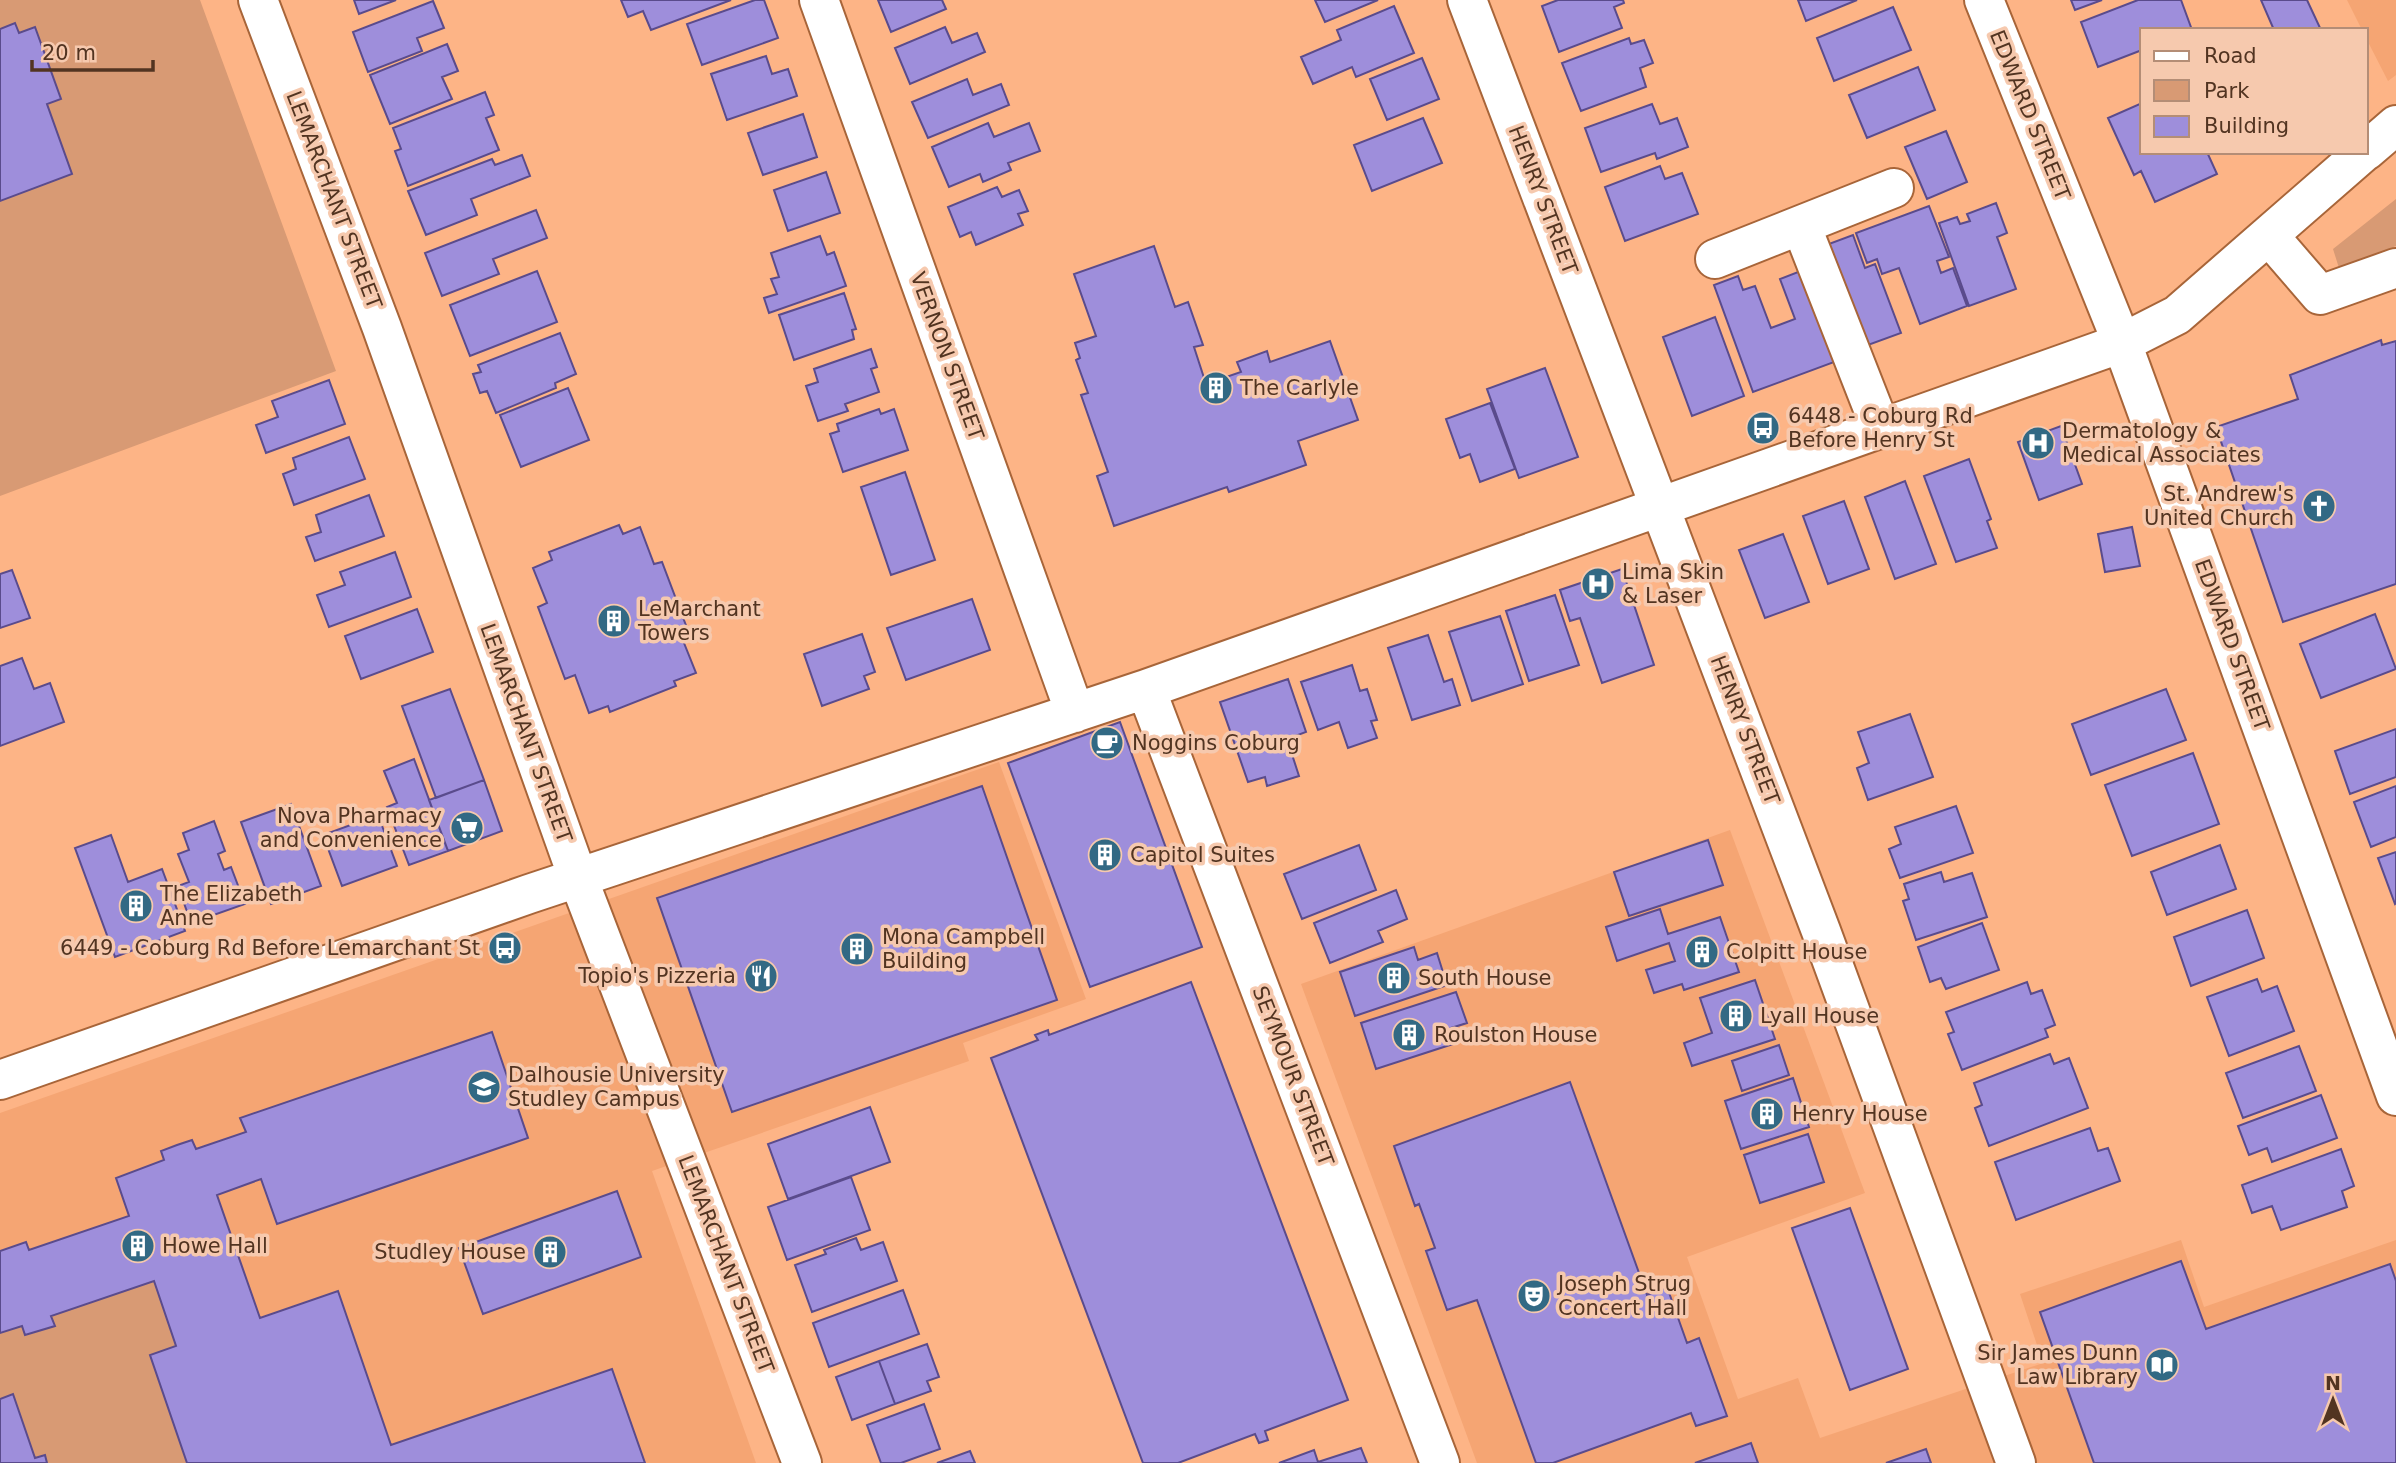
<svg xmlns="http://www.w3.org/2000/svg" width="2396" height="1463" viewBox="0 0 2396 1463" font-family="'DejaVu Sans',sans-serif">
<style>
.built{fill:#f5a573}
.green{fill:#d89a74}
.building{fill:#9e8edb;stroke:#5a4b8c;stroke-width:2}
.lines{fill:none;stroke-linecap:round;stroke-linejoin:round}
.minor-casing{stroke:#a86539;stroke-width:42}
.minor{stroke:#fff;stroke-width:38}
.labels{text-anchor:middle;stroke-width:7;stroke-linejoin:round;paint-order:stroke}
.street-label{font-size:21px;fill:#523421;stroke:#f6c9ae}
.poi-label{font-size:21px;fill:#523421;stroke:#f6c9ae;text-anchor:start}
</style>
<rect width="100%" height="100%" fill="#fdb486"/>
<path class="built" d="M2347 0H2396V75L2388 81 2366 38V30H2362Z
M999 762 1086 999 963 1043 969 1061 652 1171 756 1463H0V1113Z
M1730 830 1865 1193 1687 1257 1738 1399 1798 1378 1820 1438 2043 1363 2020 1294 2181 1240 2204 1307 2396 1240V1463H1477L1301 984Z"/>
<path class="green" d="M0 0H200L336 371 0 496Z
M2396 199V246L2339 268 2333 249Z
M154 1281 176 1346 150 1355 187 1463H47L44 1455 35 1458 12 1394 0 1399V1333L22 1326 26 1335 54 1326 51 1316Z"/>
<path class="building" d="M354 0H396L359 14Z
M621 0H731L651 30 643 11 628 17Z
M755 0H764L778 38 702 65 687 24Z
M878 0H942L946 9 891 32Z
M1315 0H1378L1325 22Z
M1558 0H1623L1624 3 1614 7 1622 28 1559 52 1542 6Z
M1798 0H1857L1806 21Z
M2071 0H2102L2075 10Z
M2138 0H2181L2192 30H2142V50L2098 67 2081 22Z
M2261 0H2307L2321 30H2274Z
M433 1 444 28 417 38 422 51 368 72 353 32Z
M1394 6 1414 53 1356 77 1352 67 1313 84 1301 57 1341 40 1337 30Z
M1893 7 1911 50 1834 81 1817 38Z
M15 23 19 33 35 27 61 99 47 104 72 174 0 201V29Z
M945 27 952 43 977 33 985 52 910 84 895 48Z
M1629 38 1631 44 1644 40 1653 63 1640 68 1646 87 1581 111 1562 63Z
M447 44 458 71 442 77 452 99 390 124 370 75Z
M766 56 772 74 788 69 797 96 727 120 711 74Z
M1422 58 1439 99 1387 120 1370 79Z
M1918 67 1935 110 1867 138 1849 95Z
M967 79 973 95 1001 84 1009 105 928 138 912 102Z
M485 92 494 115 486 118 499 150 408 186 395 151 401 149 393 128Z
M2142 103V152H2207L2217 174 2155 202 2141 171 2134 175 2108 118Z
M1652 104 1660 124 1677 118 1688 147 1657 159 1655 153 1601 172 1585 128Z
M803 114 817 157 763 175 748 133Z
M1423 118 1442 163 1372 191 1354 145Z
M988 123 994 137 1029 123 1040 151 1008 163 1011 170 983 182 980 174 949 187 932 147Z
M1946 131 1967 182 1927 199 1905 147Z
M522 155 530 176 471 199 477 215 426 235 408 191 492 159 495 165Z
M1660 166 1665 179 1682 173 1698 214 1625 241 1605 187Z
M826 172 840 213 788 231 774 190Z
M997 187 1002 197 1019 190 1028 211 1018 214 1023 225 976 245 971 232 960 237 948 207Z
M1996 203 2007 233 1997 237 2016 289 1969 306 1939 223 1957 217 1960 224 1970 221 1967 214Z
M1929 206 1949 257 1937 261 1941 273 1953 268 1967 306 1920 324 1899 268 1882 274 1877 259 1867 263 1856 233Z
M536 210 547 238 493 259 499 274 442 296 425 253Z
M1853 235 1865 268 1875 264 1901 333 1857 349 1818 248Z
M820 236 827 255 834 252 846 286 769 313 764 298 777 294 771 279 779 277 771 253Z
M1154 246 1175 307 1188 302 1203 345 1194 347 1206 384 1241 372 1237 362 1267 351 1270 362 1330 341 1358 420 1298 441 1306 465 1229 492 1227 487 1114 526 1097 476 1108 472 1081 395 1088 393 1076 360 1080 358 1075 343 1096 336 1074 274Z
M1811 267 1845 358 1753 392 1714 285 1738 276 1743 290 1755 286 1771 328 1795 319 1780 279Z
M537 271 557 322 470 356 450 305Z
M844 293 856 329 852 330 854 339 794 360 779 315Z
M1715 317 1744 396 1692 416 1663 337Z
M560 333 576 374 555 383 556 388 496 413 487 391 480 393 473 374 481 372 478 365Z
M2381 340 2382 345 2396 341V584L2283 622 2216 427 2298 399 2290 375Z
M871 349 877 367 871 369 879 392 845 404 848 411 818 421 806 386 818 382 814 369Z
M1545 368 1578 457 1519 478 1487 389Z
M329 380 345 424 266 453 256 425 278 417 272 401Z
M568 388 589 440 521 467 500 415Z
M1490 403 1515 469 1480 482 1470 454 1460 458 1446 419Z
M879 409 881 414 894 409 908 450 843 472 830 434 839 431 837 424Z
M2061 426 2082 484 2039 500 2018 442Z
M349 437 365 479 294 505 283 474 296 469 293 458Z
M1969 459 1991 519 1987 521 1997 548 1956 562 1924 476Z
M905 472 935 560 891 575 861 487Z
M1905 481 1936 564 1895 579 1865 497Z
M369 495 384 536 315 561 306 537 321 532 316 515Z
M1844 501 1869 569 1828 584 1803 516Z
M619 525 623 534 640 527 654 564 662 562 690 636 682 638 696 673 674 681 676 686 610 712 608 706 589 713 575 675 565 679 538 607 547 603 533 568 552 560 549 552Z
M2132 527 2140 566 2105 572 2098 534Z
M1783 534 1809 602 1765 618 1739 550Z
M395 552 411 597 329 627 317 595 345 585 340 572Z
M1622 569 1654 665 1602 683 1580 618 1570 621 1560 590Z
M12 570 30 618 0 628V574Z
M1555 595 1579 665 1529 681 1506 611Z
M972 599 990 650 906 680 887 628Z
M417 609 433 652 361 679 345 636Z
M2375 614 2396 669 2321 698 2300 644Z
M1500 616 1523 684 1472 701 1449 632Z
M862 634 875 672 864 676 869 689 822 706 804 654Z
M1428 635 1444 682 1452 679 1460 705 1412 720 1388 648Z
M22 658 34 689 50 683 64 722 0 746V666Z
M1352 665 1360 691 1367 689 1377 720 1371 721 1377 738 1348 748 1339 722 1318 730 1301 682Z
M1288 679 1306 732 1287 739 1299 776 1267 786 1265 777 1248 782 1220 702Z
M450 689 484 780 436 798 402 706Z
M2166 689 2186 740 2091 775 2072 724Z
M1910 714 1933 777 1868 800 1857 768 1869 763 1858 732Z
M1120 722 1202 947 1090 987 1008 763Z
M2396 729V777L2350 794 2335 751Z
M2193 753 2219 824 2132 856 2105 785Z
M414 759 448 851 409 865 387 807 397 803 384 771Z
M484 780 502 831 448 851 429 800Z
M982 786 1057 1000 732 1112 657 898Z
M2396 786V837L2371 847 2354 802Z
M291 804 321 886 271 904 241 822Z
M1956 806 1973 853 1900 878 1889 849 1901 844 1895 827Z
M378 815 397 866 342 886 323 835Z
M214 821 225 851 218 854 224 870 231 867 245 904 191 923 178 886 189 882 178 854 189 850 183 833Z
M111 835 128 882 162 869 185 931 115 957 75 848Z
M1708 840 1723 885 1629 916 1614 872Z
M1708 840 1723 885 1629 916 1614 872Z
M1359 845 1376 890 1302 919 1284 874Z
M2220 845 2236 889 2167 915 2151 872Z
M2396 852V903L2395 904 2378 858Z
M1941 872 1944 882 1972 873 1987 917 1916 940 1903 901 1909 899 1904 884Z
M1396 890 1407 919 1378 931 1383 942 1330 963 1314 923Z
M1660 909 1668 934 1720 917 1739 972 1684 990 1682 984 1654 993 1646 970 1675 961 1669 943 1617 961 1606 927Z
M1660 909 1668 934 1720 917 1739 972 1684 990 1682 984 1654 993 1646 970 1675 961 1669 943 1617 961 1606 927Z
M2247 910 2264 958 2191 986 2174 937Z
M1982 923 1999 970 1946 989 1941 978 1930 982 1918 947Z
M1414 947 1418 960 1437 953 1447 985 1355 1016 1340 972Z
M2257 979 2262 992 2277 986 2294 1031 2229 1056 2207 997Z
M1755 980 1775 1039 1692 1066 1684 1043 1712 1033 1700 998Z
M1755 980 1775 1039 1692 1066 1684 1043 1712 1033 1700 998Z
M1191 982 1348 1400 1265 1431 1268 1440 1259 1443 1255 1434 1178 1463H1143L991 1058 1038 1040 1035 1035 1048 1030 1049 1035Z
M2027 982 2031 994 2042 990 2055 1025 2045 1029 2048 1037 1962 1070 1948 1034 1954 1032 1946 1012Z
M1456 992 1467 1023 1451 1028 1456 1043 1376 1069 1361 1023Z
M492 1032 528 1138 277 1224 261 1179 217 1195 260 1318 338 1291 391 1445 612 1369 645 1463H187L150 1355 176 1346 154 1281 51 1316 55 1326 25 1335 22 1326 0 1333V1251L26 1242 29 1250 129 1216 116 1178 164 1160 161 1151 177 1145 192 1140 196 1149 246 1132 240 1118Z
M1779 1045 1789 1075 1742 1091 1732 1061Z
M1779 1045 1789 1075 1742 1091 1732 1061Z
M2299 1046 2316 1091 2243 1118 2226 1073Z
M2050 1054 2054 1064 2069 1058 2088 1108 1989 1146 1975 1108 1982 1105 1974 1083Z
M1793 1078 1809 1127 1741 1149 1725 1101Z
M1793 1078 1809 1127 1741 1149 1725 1101Z
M1570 1082 1647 1295 1667 1287 1687 1343 1699 1338 1727 1416 1696 1426 1691 1413 1553 1463H1536L1477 1300 1447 1310 1426 1251 1435 1248 1419 1204 1415 1206 1394 1146Z
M2321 1095 2337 1138 2272 1162 2267 1148 2249 1155 2238 1126Z
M870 1107 890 1162 788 1199 768 1144Z
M2090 1128 2098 1151 2108 1148 2120 1181 2016 1220 1995 1162Z
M1808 1134 1824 1182 1760 1203 1744 1155Z
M1808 1134 1824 1182 1760 1203 1744 1155Z
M2341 1149 2354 1186 2342 1191 2347 1207 2281 1230 2272 1206 2252 1213 2242 1185Z
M851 1177 870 1230 787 1260 768 1207Z
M617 1191 641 1257 483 1314 459 1248Z
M617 1191 641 1257 483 1314 459 1248Z
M1850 1208 1908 1369 1850 1390 1792 1228Z
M856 1238 861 1250 883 1242 897 1281 812 1312 795 1265 826 1254 824 1250Z
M2181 1261 2206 1329 2390 1264 2396 1281V1463H2094L2040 1312Z
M903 1290 919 1334 829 1367 813 1323Z
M927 1344 939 1377 927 1381 931 1391 895 1404 879 1361Z
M879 1361 895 1404 852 1420 836 1377Z
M13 1394 35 1458 45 1455 47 1463H0V1399Z
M924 1404 940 1449 901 1463H881L867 1425Z
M1751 1443 1758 1463H1695Z
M1361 1448 1367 1463H1279L1314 1450 1318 1462Z
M1926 1449 1931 1463H1886Z
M970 1451 975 1463H937Z"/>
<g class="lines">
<defs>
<path id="minor" d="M258 0 382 328 578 878 802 1463
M819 0 1075 713
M1467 0 1821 931 2016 1463
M1984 0 2122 343 2396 1096
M2366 151 2396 125
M1801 225 1881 429
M2269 236 2320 295 2396 268
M1715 259 1894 188
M1146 689 1440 1463
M0 1080 529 894 1146 689 2122 343 2177 315 2364 152"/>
</defs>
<use href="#minor" class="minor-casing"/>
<use href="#minor" class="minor"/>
</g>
<defs>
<symbol id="building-disc" viewBox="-11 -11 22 22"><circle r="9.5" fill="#326984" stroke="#f6c9ae"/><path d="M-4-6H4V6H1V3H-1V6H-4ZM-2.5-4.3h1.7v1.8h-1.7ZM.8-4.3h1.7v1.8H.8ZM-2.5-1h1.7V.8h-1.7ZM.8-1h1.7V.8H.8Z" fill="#fff"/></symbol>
<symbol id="bus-disc" viewBox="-11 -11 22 22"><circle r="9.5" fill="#326984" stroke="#f6c9ae"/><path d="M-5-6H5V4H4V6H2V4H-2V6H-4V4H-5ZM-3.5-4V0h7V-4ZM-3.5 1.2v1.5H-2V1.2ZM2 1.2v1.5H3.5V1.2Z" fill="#fff"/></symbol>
<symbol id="hospital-disc" viewBox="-11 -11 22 22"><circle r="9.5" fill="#326984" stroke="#f6c9ae"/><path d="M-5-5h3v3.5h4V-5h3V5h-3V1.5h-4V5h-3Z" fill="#fff"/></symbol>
<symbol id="church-disc" viewBox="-11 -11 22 22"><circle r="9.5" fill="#326984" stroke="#f6c9ae"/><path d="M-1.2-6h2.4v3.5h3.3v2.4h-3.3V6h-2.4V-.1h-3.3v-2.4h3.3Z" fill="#fff"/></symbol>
<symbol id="cafe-disc" viewBox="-11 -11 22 22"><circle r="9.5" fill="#326984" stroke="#f6c9ae"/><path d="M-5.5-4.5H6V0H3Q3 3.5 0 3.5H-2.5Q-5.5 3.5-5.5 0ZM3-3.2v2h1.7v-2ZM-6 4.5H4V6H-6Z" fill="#fff"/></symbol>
<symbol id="supermarket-disc" viewBox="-11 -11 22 22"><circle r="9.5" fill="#326984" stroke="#f6c9ae"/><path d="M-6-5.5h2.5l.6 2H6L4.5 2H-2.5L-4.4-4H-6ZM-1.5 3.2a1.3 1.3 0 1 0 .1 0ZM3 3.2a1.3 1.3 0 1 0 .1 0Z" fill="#fff"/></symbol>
<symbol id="restaurant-disc" viewBox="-11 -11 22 22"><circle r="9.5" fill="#326984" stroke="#f6c9ae"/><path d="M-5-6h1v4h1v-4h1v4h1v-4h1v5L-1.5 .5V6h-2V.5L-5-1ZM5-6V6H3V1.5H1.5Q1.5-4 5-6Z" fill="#fff"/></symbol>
<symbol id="university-disc" viewBox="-11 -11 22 22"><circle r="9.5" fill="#326984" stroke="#f6c9ae"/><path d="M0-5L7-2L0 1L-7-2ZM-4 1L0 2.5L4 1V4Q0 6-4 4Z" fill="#fff"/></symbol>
<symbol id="theatre-disc" viewBox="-11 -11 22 22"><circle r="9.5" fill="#326984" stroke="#f6c9ae"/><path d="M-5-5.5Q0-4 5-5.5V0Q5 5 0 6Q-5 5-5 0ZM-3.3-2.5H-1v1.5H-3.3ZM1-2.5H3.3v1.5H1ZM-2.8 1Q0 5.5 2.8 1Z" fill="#fff"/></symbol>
<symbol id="library-disc" viewBox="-11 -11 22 22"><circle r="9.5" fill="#326984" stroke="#f6c9ae"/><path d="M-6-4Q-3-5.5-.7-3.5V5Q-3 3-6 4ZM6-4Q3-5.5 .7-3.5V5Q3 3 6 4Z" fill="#fff"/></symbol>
</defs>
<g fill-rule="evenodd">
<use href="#building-disc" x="1197" y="369" width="38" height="38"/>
<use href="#bus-disc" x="1744" y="409" width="38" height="38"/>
<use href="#hospital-disc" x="2019" y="424" width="38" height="38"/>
<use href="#church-disc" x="2300" y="487" width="38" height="38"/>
<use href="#hospital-disc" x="1579" y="565" width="38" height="38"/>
<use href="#building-disc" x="595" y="602" width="38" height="38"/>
<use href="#cafe-disc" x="1088" y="724" width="38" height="38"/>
<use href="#supermarket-disc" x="448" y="809" width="38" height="38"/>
<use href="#building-disc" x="1086" y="836" width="38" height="38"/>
<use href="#building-disc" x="117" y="887" width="38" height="38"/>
<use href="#bus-disc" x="486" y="929" width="38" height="38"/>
<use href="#building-disc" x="838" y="930" width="38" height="38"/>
<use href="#building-disc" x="1683" y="933" width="38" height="38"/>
<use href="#restaurant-disc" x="742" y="957" width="38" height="38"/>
<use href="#building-disc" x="1375" y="959" width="38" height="38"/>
<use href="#building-disc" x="1717" y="997" width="38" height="38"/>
<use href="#building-disc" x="1390" y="1016" width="38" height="38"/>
<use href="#university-disc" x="465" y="1068" width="38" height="38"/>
<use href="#building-disc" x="1748" y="1095" width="38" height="38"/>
<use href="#building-disc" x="119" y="1227" width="38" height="38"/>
<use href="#building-disc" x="531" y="1233" width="38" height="38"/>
<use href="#theatre-disc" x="1515" y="1277" width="38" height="38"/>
<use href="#library-disc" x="2143" y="1346" width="38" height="38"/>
</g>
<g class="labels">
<g class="street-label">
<text transform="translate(2030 115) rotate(68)" y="7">EDWARD STREET</text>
<text transform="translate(334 200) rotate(69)" y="7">LEMARCHANT STREET</text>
<text transform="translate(1543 200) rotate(69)" y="7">HENRY STREET</text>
<text transform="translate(947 356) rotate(70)" y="7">VERNON STREET</text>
<text transform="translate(2232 645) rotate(70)" y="7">EDWARD STREET</text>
<text transform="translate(1745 730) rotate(69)" y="7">HENRY STREET</text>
<text transform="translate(526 733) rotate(70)" y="7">LEMARCHANT STREET</text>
<text transform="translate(1293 1076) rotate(69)" y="7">SEYMOUR STREET</text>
<text transform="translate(726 1264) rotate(69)" y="7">LEMARCHANT STREET</text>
</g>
<g class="poi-label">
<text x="1240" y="395">The Carlyle</text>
<text x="1788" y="423">6448 - Coburg Rd<tspan x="1788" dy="24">Before Henry St</tspan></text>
<text x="2062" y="438">Dermatology &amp;<tspan x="2062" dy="24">Medical Associates</tspan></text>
<text x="2294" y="501" text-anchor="end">St. Andrew's<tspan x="2294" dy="24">United Church</tspan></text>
<text x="1622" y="579">Lima Skin<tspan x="1622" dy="24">&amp; Laser</tspan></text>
<text x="638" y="616">LeMarchant<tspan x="638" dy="24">Towers</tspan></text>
<text x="1132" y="750">Noggins Coburg</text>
<text x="442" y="823" text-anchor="end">Nova Pharmacy<tspan x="442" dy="24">and Convenience</tspan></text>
<text x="1130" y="862">Capitol Suites</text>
<text x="160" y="901">The Elizabeth<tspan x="160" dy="24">Anne</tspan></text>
<text x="882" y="944">Mona Campbell<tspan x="882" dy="24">Building</tspan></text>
<text x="480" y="955" text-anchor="end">6449 - Coburg Rd Before Lemarchant St</text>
<text x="1726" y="959">Colpitt House</text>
<text x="736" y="983" text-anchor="end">Topio's Pizzeria</text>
<text x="1418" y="985">South House</text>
<text x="1760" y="1023">Lyall House</text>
<text x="1434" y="1042">Roulston House</text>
<text x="508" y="1082">Dalhousie University<tspan x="508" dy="24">Studley Campus</tspan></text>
<text x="1792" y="1121">Henry House</text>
<text x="162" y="1253">Howe Hall</text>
<text x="526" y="1259" text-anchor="end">Studley House</text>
<text x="1558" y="1291">Joseph Strug<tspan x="1558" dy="24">Concert Hall</tspan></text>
<text x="2138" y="1360" text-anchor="end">Sir James Dunn<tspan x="2138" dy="24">Law Library</tspan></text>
</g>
</g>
<rect x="2140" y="28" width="228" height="126" fill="#f6c9ae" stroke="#b48d76" stroke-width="2"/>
<rect x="2154" y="51" width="35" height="10" fill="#ffffff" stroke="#b48d76" stroke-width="2"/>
<text x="2204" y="63" font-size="21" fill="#523421">Road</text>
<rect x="2154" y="80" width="35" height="21" fill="#d89a74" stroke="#b48d76" stroke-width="2"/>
<text x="2204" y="98" font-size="21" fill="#523421">Park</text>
<rect x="2154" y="116" width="35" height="21" fill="#9e8edb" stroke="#b48d76" stroke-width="2"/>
<text x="2204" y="133" font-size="21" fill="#523421">Building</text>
<g transform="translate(2333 1400)" stroke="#f6c9ae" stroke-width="5" paint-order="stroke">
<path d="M0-5L12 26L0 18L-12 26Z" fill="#523421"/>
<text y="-10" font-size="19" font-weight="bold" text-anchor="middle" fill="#523421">N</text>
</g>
<path d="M32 60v10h121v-10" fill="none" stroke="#523421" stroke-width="3.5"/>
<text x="42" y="60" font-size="21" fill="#523421" stroke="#f6c9ae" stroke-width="5" paint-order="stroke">20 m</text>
</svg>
